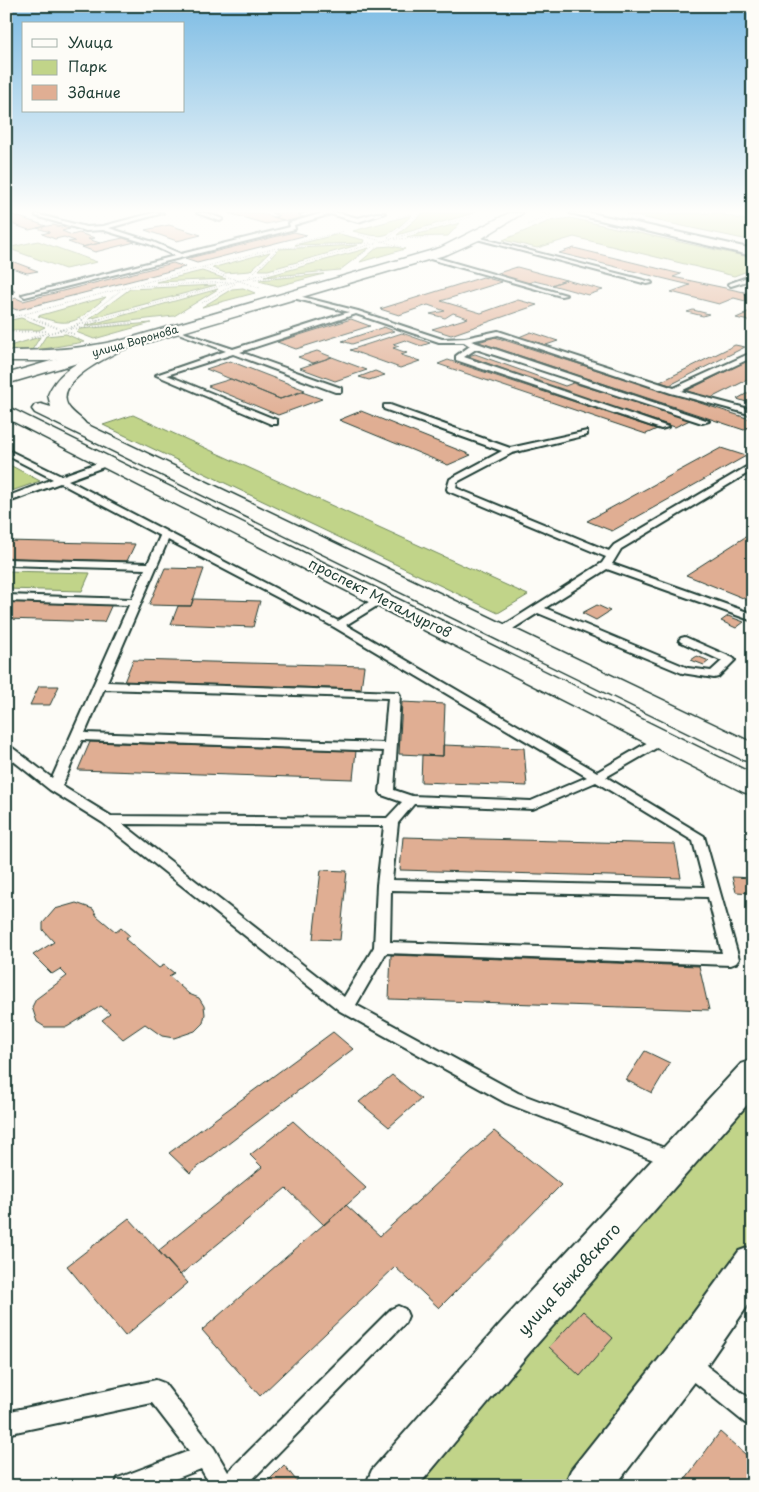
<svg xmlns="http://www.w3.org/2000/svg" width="759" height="1492" viewBox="0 0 759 1492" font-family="'Playpen Sans',sans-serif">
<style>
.green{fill:#c1d489;stroke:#70885e}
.building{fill:#e0ae93;stroke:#1f3d34}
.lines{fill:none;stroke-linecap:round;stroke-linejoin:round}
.service-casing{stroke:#1f3d34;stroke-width:4}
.minor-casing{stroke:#1f3d34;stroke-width:4}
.secondary-casing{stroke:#1f3d34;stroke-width:3}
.primary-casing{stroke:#1f3d34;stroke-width:3}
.path-far1{stroke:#1f3d34;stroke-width:1;stroke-dasharray:0.5 2;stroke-linecap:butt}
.path{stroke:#1f3d34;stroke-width:2;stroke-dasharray:0.5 2.5;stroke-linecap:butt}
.service{fill:#fdfcf7;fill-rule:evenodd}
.minor{fill:#fdfcf7;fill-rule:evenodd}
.secondary{fill:#fdfcf7;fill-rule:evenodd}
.primary{fill:#fdfcf7;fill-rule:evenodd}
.labels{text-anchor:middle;stroke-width:4.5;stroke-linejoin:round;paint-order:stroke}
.far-street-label{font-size:11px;fill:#1f3d34;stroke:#fdfcf7}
.street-label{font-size:14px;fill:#1f3d34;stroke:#fdfcf7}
.near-street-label{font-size:16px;fill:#1f3d34;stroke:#fdfcf7}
</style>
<rect width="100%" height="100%" fill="#fdfcf7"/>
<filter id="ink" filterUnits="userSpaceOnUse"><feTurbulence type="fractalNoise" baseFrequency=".02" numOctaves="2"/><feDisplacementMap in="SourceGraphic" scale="10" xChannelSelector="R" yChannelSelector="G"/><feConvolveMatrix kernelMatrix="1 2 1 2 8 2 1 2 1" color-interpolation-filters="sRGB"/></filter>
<g filter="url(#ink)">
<path class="green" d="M423 213H474L397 235Z
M717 213 753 222V241L626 214Z
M412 215C388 237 386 240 353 231Z
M570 218 753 258V269L734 276 574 237 537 248 503 240 550 221Z
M460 223 448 236 407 237Z
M339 234 364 240 363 243 295 245Z
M38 241 97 262 65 269 7 248Z
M358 245 268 270H259L279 249Z
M391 246 405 249 360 262 378 247Z
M369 248 340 270 264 277Z
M270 252 250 271 225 273 212 268Z
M202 271 226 279 156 282Z
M324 274 278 286 259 281V280Z
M216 285 89 319 130 289Z
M243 288 255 293 202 307 232 289Z
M218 289 174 316 85 326Z
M106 297C79 319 74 330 38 316Z
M21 318 45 327 39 330H6V321Z
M151 323 94 339 76 332 80 329Z
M66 334 84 342 37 350 46 336Z
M40 337 32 350 6 351V347Z
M133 415 528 595 498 613 103 425Z
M6 463 40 481 6 493Z
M6 571 90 573 82 591 6 589Z
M753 1074V1264L587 1486H388Z"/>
<path class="building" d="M228 213H260L284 220 266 224Z
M271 213H306L298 215 304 217 287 221 273 217 279 216Z
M10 214 46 226 29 230 6 222V215Z
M53 225 70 229 62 231 72 235 79 233 95 238 88 239 100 243 82 247 68 242 75 241 64 237 55 239 42 234 50 232 37 228Z
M169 225 201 235 177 241 145 230Z
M294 232 307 235 197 263 185 259Z
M123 238 135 242 95 252 82 247Z
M574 248 681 274 673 277 749 293 744 294 753 297V303L734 298 719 304 671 292 690 285 559 253Z
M6 259 38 271 27 273 6 266Z
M173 263 185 267 17 310 6 306V301L16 298 23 301Z
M517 267 566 280 551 285 534 281 528 283 495 274Z
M483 277 502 282 441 301 481 313 518 300 537 305 451 335 432 329 468 318 453 313 445 318 430 314 445 311 428 305 399 315 380 309Z
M566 280 603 290 588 295 552 285Z
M693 310 709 314 703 316 687 312Z
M753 310V322L736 318 745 314H743Z
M351 319 370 326 296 349 277 342Z
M384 327 394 331 352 344 342 341Z
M531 332 558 341 546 345 519 337Z
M402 333 430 343 421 346 405 340 393 344 399 346 393 348 407 353 401 355 420 361 400 368 350 350Z
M495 337 753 420V426L744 430 478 342Z
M735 345 745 347 670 385 660 382Z
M317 351 332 357 313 363 298 357Z
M475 354 565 386 573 383 692 419 675 427 559 390 468 356Z
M332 357 367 370 335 381 300 368Z
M753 358V377L711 398 686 391Z
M448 360 657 429 646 434 438 364Z
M230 361 305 390 280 399 206 369Z
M375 371 385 375 369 380 359 377Z
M231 379 280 399 302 392 322 399 278 415 208 386Z
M753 390V404L737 399Z
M361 411 471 455 448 465 339 420Z
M721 448 746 456 612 531 587 521Z
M753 532V602L686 575Z
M6 541 135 544 127 561 6 558Z
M165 568 204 569 191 606 149 605Z
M193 599 260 601 253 627 171 624 178 606H191Z
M6 601 112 604 104 622 6 619Z
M597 605 610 611 596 620 582 613Z
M728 616 744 622 736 628 721 621Z
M697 656 709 661 704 665 691 660Z
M133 660 364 666 361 689 124 682Z
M39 686H59L50 705H30Z
M402 702 445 704 443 756 399 754Z
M90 742 356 751 353 779 78 770Z
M443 745 524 748 527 786 421 782 422 755 443 756Z
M403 837 675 844 681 878 400 870Z
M321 870 347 871 340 940 313 939Z
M732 877 753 878V893L736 892Z
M76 903 93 909 97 916 116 932 121 928 130 936 125 939 159 968 164 965 174 973 169 976 189 994 199 998 204 1006 205 1014 203 1023 195 1031 174 1038 162 1036 145 1024 123 1039 102 1020 110 1014 101 1006 67 1027H45L37 1022 32 1007 36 999 67 976 60 969 52 974 33 955 54 942 43 930V923L55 909Z
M391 955 699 966 709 1010 389 999Z
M333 1032 353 1049 190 1173 169 1153Z
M645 1051 670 1063 652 1093 626 1080Z
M392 1075 421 1099 389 1127 359 1102Z
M293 1121 366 1188 324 1225 286 1188 180 1275 158 1251 262 1167 250 1155Z
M494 1131 561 1185 439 1308 395 1267 260 1396 202 1330 346 1205 380 1236Z
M129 1218 188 1283 125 1336 67 1266Z
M583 1311 613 1338 580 1376 549 1347Z
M720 1432 753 1461V1486H680Z
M284 1465 299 1484 298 1486H263Z"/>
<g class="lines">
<defs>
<path id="service" d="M153 213H163L109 228 153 242 181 254 290 227 289 223 323 213H339L358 218 376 213H385L358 222 331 214 294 225 295 229 25 297 22 295 175 256 149 244 103 230 86 231 36 216V214L86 227 103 226Z
M197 213H206L223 219 220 221Z
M473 236 651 282 652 283 647 284 473 238Z
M423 255H427L566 295 561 296 423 257Z
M753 275V279L731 286 728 284Z
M6 290 12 291 13 292 6 294Z
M291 294 358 311 442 339 465 338 498 331 674 388 753 352V357L681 391 753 410V415L671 393 498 335 471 341 709 421 702 423 476 349 464 357 668 427 661 429 456 360V356L470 346 464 342H439L356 314 240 352 341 388V392H335L233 354 167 375 277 420V424H271L156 375 226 351 173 331V329L233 349 349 312 289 297Z
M384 405H390L510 448 587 431V435L512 453 457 482 456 488 609 551 614 545 753 463V470L621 549 612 564 753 614V621L607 569 545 608 688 668 711 671 722 661 681 642 679 640 681 638 685 637 733 658 735 660 718 677 714 678 682 673 538 613 503 635H495L494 633 495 631 602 563 606 557 448 491 447 489 450 479 502 451 384 409Z
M6 449 61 476 103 461H109V465L68 480 338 621 377 597H385V601L346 625 597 772 657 737H665L667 740 665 743 606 777 704 836 739 959 736 963 731 965 386 953 356 1005 518 1093 678 1153 681 1159 678 1165 672 1167 506 1103 340 1011 103 823 50 790 6 755V745L10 746 52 778 129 605 6 601V595L132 599 145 569 6 565V559L148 563 160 536 60 483 6 503V497L53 479 6 455ZM168 540 334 627 587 777 531 801 412 796 394 790 400 695 398 692 107 682ZM104 689 388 698 384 743 85 733ZM82 740 384 751 380 792 382 795 402 802 387 818 111 816 62 786ZM596 782 693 841 705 887 392 880 398 823 414 804 533 809ZM123 824 384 826 377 885 374 947 344 997ZM391 890 708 897 722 953 390 942Z
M398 1306 405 1309 408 1316 405 1323 246 1486H211L201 1469 157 1486H115L118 1478 189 1451 152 1403 6 1434V1412L156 1380 164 1383 214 1448 228 1472 391 1309Z
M688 1354 695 1357 753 1401V1426L745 1423 681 1371 678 1364 681 1357Z"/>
<path id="minor" d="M570 213H591L753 249V256Z
M753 1060V1098L530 1352 418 1486H365L372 1470 500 1324 741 1064Z
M753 1246V1298L700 1375 615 1486H564L571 1470 670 1345 739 1251Z"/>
<path id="secondary" d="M509 213H523L479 240 448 254 6 384V374L440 248Z"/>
<path id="primary" d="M120 340 128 345 125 348C109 357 56 380 67 404 70 412 81 417 86 424L753 743V762L743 760 35 413 32 409 35 405 41 404 51 407 48 395C56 375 73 365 91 355L48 361H6V351C44 351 84 349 120 340Z
M6 406 753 774V795L743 792 6 418Z"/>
</defs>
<use href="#service" class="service-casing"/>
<use href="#minor" class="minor-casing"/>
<use href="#secondary" class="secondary-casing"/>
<use href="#primary" class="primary-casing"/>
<path class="path-far1" d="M540 213 549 215
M396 218 412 213
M528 225 553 213
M357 234 402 247
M388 238 419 213
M395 239 429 238
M296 243 344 231
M357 258 376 244
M202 268 260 288
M247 279 278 248 370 243
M254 279 300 275
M140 286 231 282
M202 303 236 283
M24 315 37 320
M6 319 276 248
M82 320 120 291
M96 320 471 217"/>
<path class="path" d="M34 319 76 335
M77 324 84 319
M70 329 133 323
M6 332 48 331
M31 338 101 319"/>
<use href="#service" class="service"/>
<use href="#minor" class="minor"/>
<use href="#secondary" class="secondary"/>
<use href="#primary" class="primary"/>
</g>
</g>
<linearGradient id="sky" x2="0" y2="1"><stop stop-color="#7dbce4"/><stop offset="0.5" stop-color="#fefefb"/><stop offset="1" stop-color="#fefefb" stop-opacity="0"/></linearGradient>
<rect width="759" height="422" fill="url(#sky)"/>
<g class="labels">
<g class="far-street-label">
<text transform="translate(135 341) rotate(-16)" y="4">улица Воронова</text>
</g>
<g class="street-label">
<text transform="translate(380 598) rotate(27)" y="5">проспект Металлургов</text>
</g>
<g class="near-street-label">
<text transform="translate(569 1279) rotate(-48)" y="6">улица Быковского</text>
</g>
</g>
<rect width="759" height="1492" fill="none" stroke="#fdfcf7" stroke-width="25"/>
<rect x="12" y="12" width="734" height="1467" fill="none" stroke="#1f3d34" stroke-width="2" filter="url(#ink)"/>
<rect x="22" y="22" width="162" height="90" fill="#fdfcf7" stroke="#a4b0a9"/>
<rect x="32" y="39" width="25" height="8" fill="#fdfcf7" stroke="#a4b0a9"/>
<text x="68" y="48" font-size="15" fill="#1f3d34">Улица</text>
<rect x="32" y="60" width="25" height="15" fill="#c1d489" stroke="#a4b0a9"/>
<text x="68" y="72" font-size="15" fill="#1f3d34">Парк</text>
<rect x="32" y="85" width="25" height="15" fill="#e0ae93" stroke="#a4b0a9"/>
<text x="68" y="98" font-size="15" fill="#1f3d34">Здание</text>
</svg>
